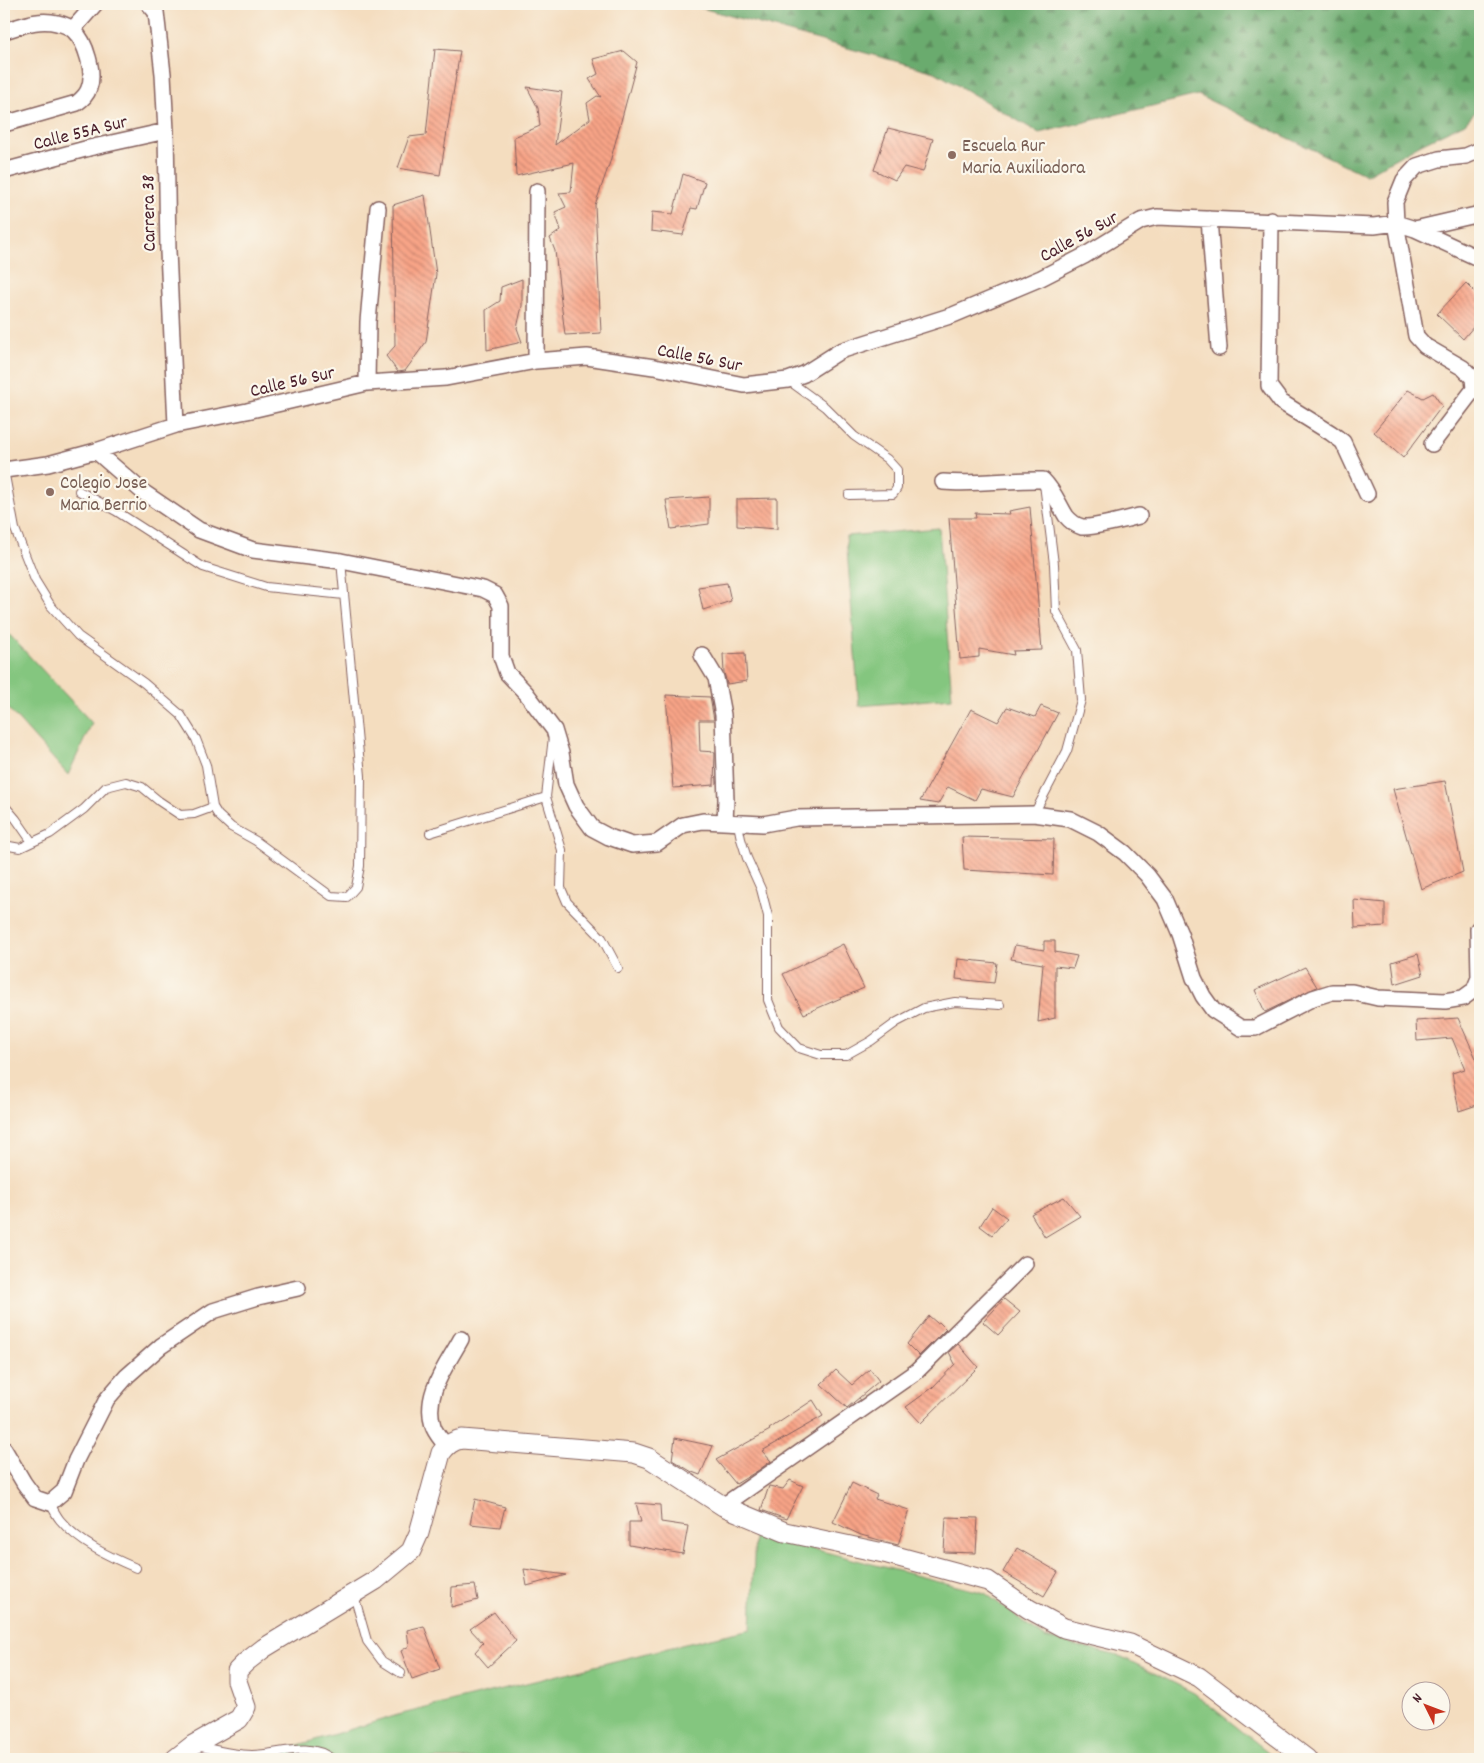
<svg xmlns="http://www.w3.org/2000/svg" width="1484" height="1763" viewBox="0 0 1484 1763" font-family="Dekko,sans-serif">
<style>
.green{fill:#84c67f;stroke:#677255}
.forest{fill:url(#forest-firs);stroke:#5a654c}
.building{fill:url(#building-back-hatch)}
.lines{fill:none;stroke-linecap:round;stroke-linejoin:round}
.service-casing{stroke:#86625f;stroke-width:10}
.minor-casing{stroke:#86625f;stroke-width:18}
.tertiary-casing{stroke:#86625f;stroke-width:21}
.service{stroke:#fff;stroke-width:8}
.minor{stroke:#fff;stroke-width:15}
.tertiary{stroke:#fff;stroke-width:19}
.education-dot{fill:#8d6e63;stroke:#fbf7ec;stroke-width:2}
.labels{text-anchor:middle;stroke-width:4.5;stroke-linejoin:round;paint-order:stroke}
.street-label{font-size:19px;fill:#4a1f2b;stroke:#fbf7ec}
.education-label{font-size:19px;fill:#785e54;stroke:#fbf7ec;text-anchor:start}
</style>
<defs>
<pattern id="forest-firs" width="22" height="20" patternUnits="userSpaceOnUse" patternTransform="scale(1.25)"><rect width="22" height="20" fill="#6bab6e"/><path d="M5 1l3.5 6h-7zM16 11l3.5 6h-7z" fill="#5a8b5b"/></pattern>
<pattern id="building-back-hatch" width="6" height="6" patternUnits="userSpaceOnUse" patternTransform="scale(1.25)"><rect width="6" height="6" fill="#f8a487"/><path d="M-1 5l2 2M0 0l6 6M5-1l2 2" fill="none" stroke="#cb856f"/></pattern>
</defs>
<rect width="100%" height="100%" fill="#fbf7ec"/>
<filter id="ink" filterUnits="userSpaceOnUse"><feTurbulence type="fractalNoise" baseFrequency=".02" numOctaves="2"/><feDisplacementMap in="SourceGraphic" scale="10" xChannelSelector="R" yChannelSelector="G"/><feConvolveMatrix kernelMatrix="1 2 1 2 8 2 1 2 1" color-interpolation-filters="sRGB"/></filter>
<filter id="wash" filterUnits="userSpaceOnUse"><feTurbulence type="fractalNoise" baseFrequency=".0096" numOctaves="4" result="noise"/><feDisplacementMap in="SourceGraphic" scale="20" xChannelSelector="R" yChannelSelector="G"/><feGaussianBlur stdDeviation="1.12" result="paint"/><feColorMatrix in="noise" values="0 0 0 0 0 0 0 0 0 0 0 0 0 0 0 0 0 1.4 0 .05"/><feComposite in="paint" operator="in"/></filter>
<g filter="url(#wash)">
<rect width="100%" height="100%" fill="#f4ddbf"/>
<path class="green" d="M939 528 952 698 859 706 846 536Z
M4 629 92 723 68 775 4 704Z
M755 1534 985 1593 1045 1638 1122 1657 1194 1693 1277 1759H252L398 1715 659 1650 751 1629Z"/>
<path class="forest" d="M687 4H1480V107L1465 123 1421 144 1366 175 1198 95 1039 133 935 72Z"/>
<g id="blocks">
<path class="building" d="M435 49 460 51 440 175 398 168 409 137 426 135Z
M624 51 637 62 610 162 595 205 601 333 565 335 555 251 550 238 561 230 555 212 566 207 559 193 571 192 574 163 516 176 514 137 540 126 538 108 527 87 562 92 555 145 590 119 587 103 597 96 601 97 589 79 598 74 593 59Z
M888 128 933 139 923 172 904 167 895 180 874 170Z
M683 174 705 182 697 209 691 208 683 235 651 231 652 212 673 214Z
M425 195 436 274 426 342 405 371 398 372 386 356 395 346 393 205Z
M522 279V306L517 328 522 342 487 350 486 310 500 301 501 287Z
M1466 283 1480 297V319L1463 339 1437 314Z
M1408 390 1423 398 1433 393 1442 406 1403 458 1374 432Z
M709 497V524L671 529 666 500Z
M777 498V529L737 526V499Z
M1030 507 1042 650 1013 651 1014 655 979 649V657L960 659 949 518H976L975 513 1010 514 1009 511Z
M727 583 731 601 703 610 698 587Z
M745 653 747 681 727 684 724 673 723 654Z
M666 695 710 697 714 720H699L700 751 715 752 714 785 673 788Z
M1041 706 1058 713 1013 797 981 789 975 800 948 787 938 804 920 801 971 709 998 722 1007 707 1035 717Z
M1445 781 1463 872 1421 889 1393 789Z
M962 837 1054 839 1053 875 964 870Z
M1354 900 1385 903V926L1355 928Z
M1044 941H1055V952L1077 956 1073 968 1055 966V1018L1038 1022 1043 964 1011 959 1015 945 1044 950Z
M843 944 864 988 804 1014 783 974Z
M1418 954 1423 975 1395 984 1392 962Z
M958 959 997 963 994 983 956 979Z
M1305 967 1317 987 1265 1012 1255 990Z
M1458 1018 1479 1065H1480V1104L1459 1111 1452 1073 1465 1069 1452 1038 1417 1041 1416 1021Z
M1064 1197 1080 1216 1045 1237 1031 1214Z
M992 1207 1007 1218 992 1235 980 1226Z
M1004 1299 1020 1312 998 1335 983 1322Z
M929 1316 937 1323 939 1322 946 1329 919 1356 907 1344Z
M958 1344 978 1367 921 1423 906 1407 932 1388 955 1364 949 1352Z
M870 1369 879 1381 847 1408 821 1384 836 1370 852 1385Z
M813 1400 823 1416 762 1451 771 1461 759 1470 736 1484 716 1460 770 1430 769 1429Z
M675 1438 713 1446 700 1475 692 1472 672 1460Z
M790 1480 803 1486 786 1519 761 1510 769 1486 783 1489Z
M852 1483 877 1495 875 1499 909 1510 898 1545 861 1535 833 1522Z
M475 1499 505 1507 500 1527 470 1524Z
M636 1503 660 1505 661 1522 688 1526 683 1554 629 1545V1522H641Z
M946 1517 978 1518 976 1553 944 1552Z
M1017 1548 1058 1572 1044 1596 1003 1572Z
M524 1569 566 1575 527 1586Z
M475 1585 478 1600 451 1607 452 1587Z
M494 1612 516 1641 488 1667 475 1652 483 1643 470 1629Z
M424 1626 440 1669 412 1679 401 1651 409 1646 407 1630Z"/>
</g>
</g>
<g filter="url(#ink)">
<use href="#blocks" fill-opacity="0" stroke="#86625f" stroke-width="1"/>
<g class="lines">
<defs>
<path id="service" d="M788 380 825 407 854 436 887 459 897 470V488L893 494 849 495
M4 470 15 529 35 580 51 606 78 636 144 683 181 715 196 739 206 765 213 807 218 815 231 827 256 841 331 896 347 897 356 887 360 866 361 776 341 561
M79 491 116 511 203 567 266 587 344 595
M553 737 546 797 562 850 561 888 567 902 602 938 618 968
M4 805 16 819 32 842
M1034 814 1067 751 1081 700 1077 650 1056 611 1054 564 1044 484
M738 824 741 839 747 858 761 889 768 916V1000L779 1027 799 1048 821 1055H846L871 1041 897 1022 924 1008 955 1002 1000 1005
M430 833 546 797
M4 845 20 848 50 834 84 809 106 787 126 782 142 787 159 801 180 815 194 814 213 807
M50 1503C53 1509 56 1515 60 1520 79 1543 110 1557 136 1568
M354 1595 367 1641 382 1661 401 1673
M197 1746C215 1750 233 1755 252 1755 279 1755 308 1740 332 1759"/>
<path id="minor" d="M149 4 156 12 163 74 166 131 168 251 176 425
M73 29 95 4
M4 31C21 26 38 18 57 23 63 24 70 27 74 31 86 42 95 73 89 88 87 95 82 99 77 103L4 124
M4 171 89 148 166 131
M1209 219 1219 348
M1271 220 1269 386 1281 402 1331 433 1343 442 1367 494
M1415 229 1480 214
M536 361 537 191
M367 383 368 322 378 208
M1432 444 1474 389 1473 378 1463 368 1425 346 1416 336 1396 223 1395 202 1404 180 1417 166 1439 159 1466 156 1480 150
M96 451 143 492 199 530 253 550 341 561 483 589 495 595 501 606V656L507 673 526 693 554 730 561 753 566 784 576 806 592 828 609 837 632 845 657 843 683 825 703 821 763 824 796 818 1034 814 1070 819 1098 833 1125 853 1147 875 1165 899 1180 934 1194 978 1203 996 1213 1010 1241 1028H1255L1313 998 1332 992H1352L1378 998 1445 1001 1463 998 1474 990 1479 978 1478 929
M4 470 48 464 96 451 176 425 247 411 367 383 446 378 536 361 587 357 654 367 744 385 788 380 804 374 840 351 953 315 1041 278 1084 256 1141 221 1157 217 1374 226 1396 223 1415 229 1480 259
M943 482C976 485 1010 479 1043 480 1054 491 1058 503 1066 516 1070 521 1075 525 1082 527 1092 528 1128 519 1139 516
M702 655 716 678 723 715 726 800 725 822
M446 1446C442 1440 435 1433 433 1426 423 1394 446 1367 461 1339
M4 1449 24 1483 35 1498 50 1503 64 1491 76 1460 107 1399 127 1376 161 1346 213 1311 258 1297 298 1288
M723 1506 917 1371 1025 1264"/>
<path id="tertiary" d="M175 1759 193 1745 239 1719 246 1707 237 1681V1671L246 1662 264 1648 376 1580 411 1551 419 1533 441 1453C447 1445 452 1441 462 1439L634 1453 649 1458 723 1506 785 1532 888 1554 988 1581 1029 1609 1064 1628 1130 1644 1199 1677 1307 1759"/>
</defs>
<use href="#service" class="service-casing"/>
<use href="#minor" class="minor-casing"/>
<use href="#tertiary" class="tertiary-casing"/>
<use href="#service" class="service"/>
<use href="#minor" class="minor"/>
<use href="#tertiary" class="tertiary"/>
</g>
</g>
<g class="education-dot">
<circle cx="952" cy="155" r="5"/>
<circle cx="50" cy="492" r="5"/>
</g>
<g class="labels">
<g class="street-label">
<text transform="translate(80 131) rotate(-14)" y="7">Calle 55A Sur</text>
<text transform="translate(147 213) rotate(-91)" y="7">Carrera 38</text>
<text transform="translate(1078 235) rotate(-29)" y="7">Calle 56 Sur</text>
<text transform="translate(700 356) rotate(11)" y="7">Calle 56 Sur</text>
<text transform="translate(292 380) rotate(-13)" y="7">Calle 56 Sur</text>
</g>
<g class="education-label">
<text x="962" y="151">Escuela Rur<tspan x="962" dy="22">Maria Auxiliadora</tspan></text>
<text x="60" y="488">Colegio Jose<tspan x="60" dy="22">Maria Berrio</tspan></text>
</g>
</g>
<rect width="1484" height="1763" fill="none" stroke="#fbf7ec" stroke-width="20"/>
<g transform="translate(1426 1706) rotate(312)"><circle r="24" fill="#fbf7ec" stroke="#b4a19f"/>
<path d="M0-4L9 19L0 12L-9 19Z" fill="#c8321e"/>
<text y="-8" font-size="14" font-weight="bold" text-anchor="middle" fill="#4a1f2b">N</text>
</g>
</svg>
